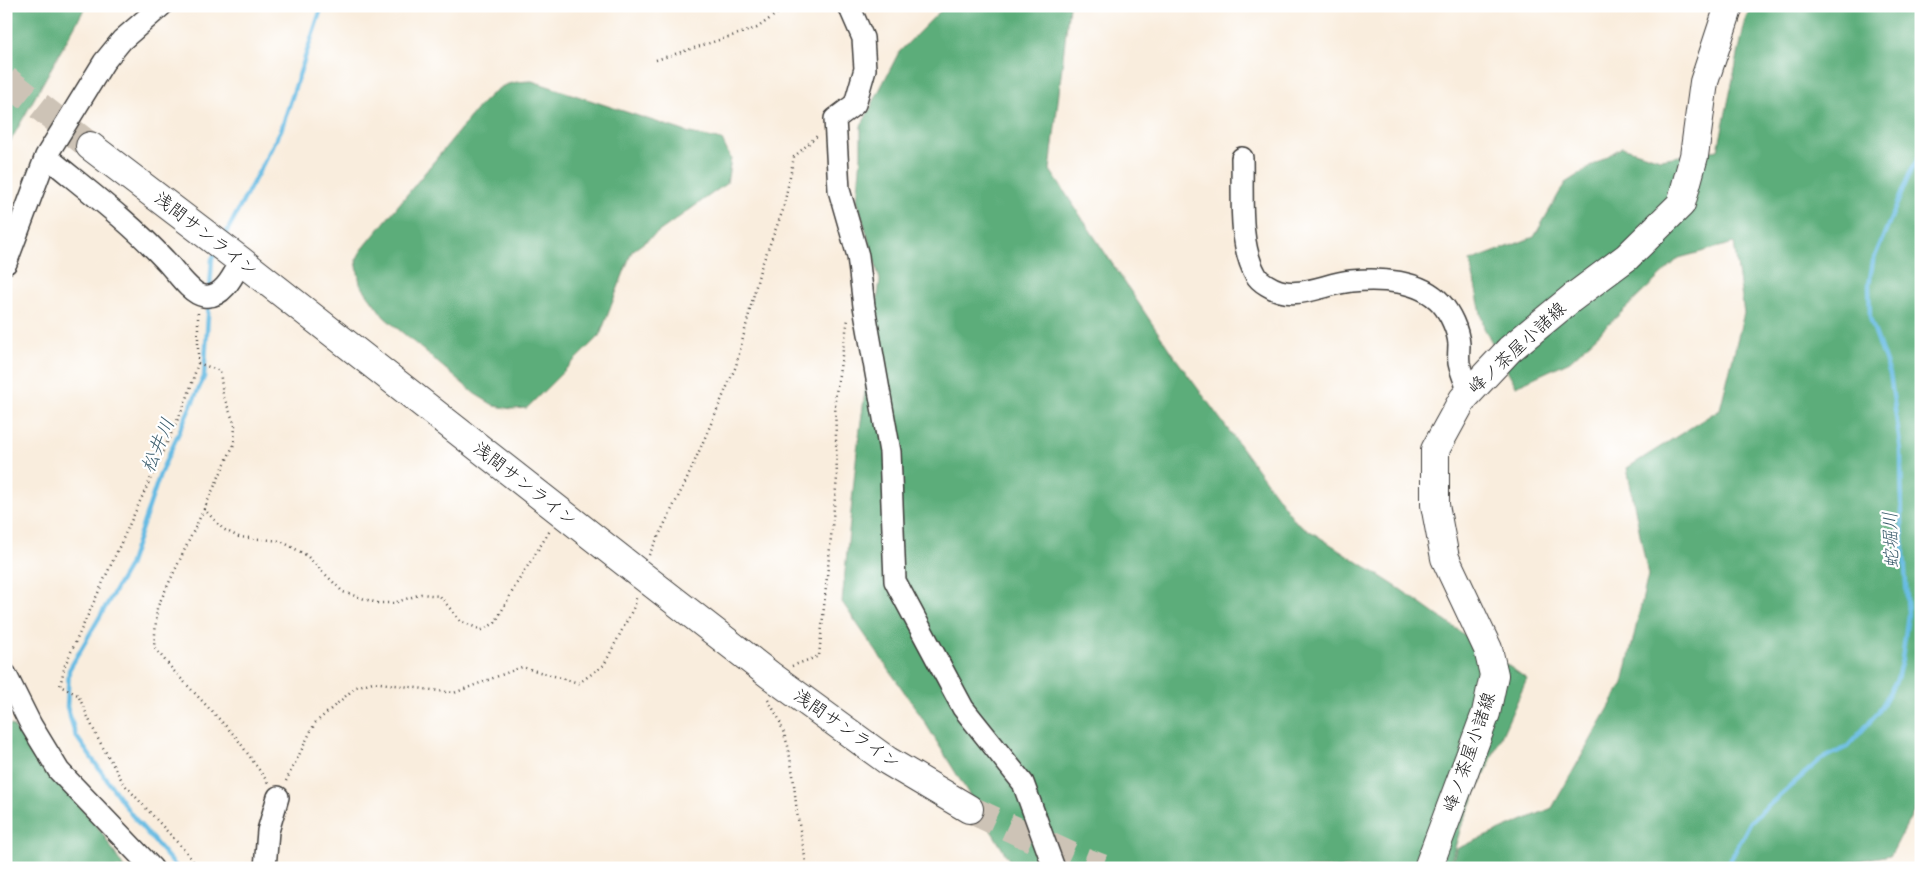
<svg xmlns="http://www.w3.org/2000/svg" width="1927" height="874" viewBox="0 0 1927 874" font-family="Mynerve,'Klee One',sans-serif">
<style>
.forest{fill:#5cad7a;stroke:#3c644b}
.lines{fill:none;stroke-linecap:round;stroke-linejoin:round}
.stream{stroke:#66bbe3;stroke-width:4.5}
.major-tunnel{stroke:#cdc3b6;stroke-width:28;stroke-dasharray:28 14;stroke-linecap:butt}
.minor-casing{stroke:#3d3b39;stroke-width:24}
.major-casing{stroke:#3d3b39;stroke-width:30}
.path{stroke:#3d3b39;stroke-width:2.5;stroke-dasharray:1 4;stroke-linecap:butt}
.minor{stroke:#fff;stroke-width:21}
.major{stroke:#fff;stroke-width:28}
.labels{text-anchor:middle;stroke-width:4.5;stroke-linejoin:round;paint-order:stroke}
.street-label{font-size:18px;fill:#1c1c1c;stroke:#fff}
.water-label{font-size:19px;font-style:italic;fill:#3a5c6c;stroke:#fff}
</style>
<rect width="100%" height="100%" fill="#fff"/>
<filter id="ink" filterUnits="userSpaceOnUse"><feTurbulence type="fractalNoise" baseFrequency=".02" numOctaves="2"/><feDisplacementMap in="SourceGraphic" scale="10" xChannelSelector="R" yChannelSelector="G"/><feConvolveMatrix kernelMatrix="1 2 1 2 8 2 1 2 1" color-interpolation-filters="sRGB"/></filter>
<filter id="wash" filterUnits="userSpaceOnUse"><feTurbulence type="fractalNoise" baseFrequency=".0096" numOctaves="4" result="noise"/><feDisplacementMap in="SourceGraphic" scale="20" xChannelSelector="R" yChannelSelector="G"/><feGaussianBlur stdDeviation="1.12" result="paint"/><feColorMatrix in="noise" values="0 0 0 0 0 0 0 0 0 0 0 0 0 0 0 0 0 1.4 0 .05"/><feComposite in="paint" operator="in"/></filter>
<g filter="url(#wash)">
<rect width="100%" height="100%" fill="#f9eddd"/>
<path class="forest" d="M6 6H86L6 149Z
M945 6H1069L1050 170 1171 352 1296 522 1400 589 1527 679 1461 827 1449 868H1014L921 716 842 602 857 451 880 280 857 200 861 157V126L899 52Z
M1754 6H1921V797L1891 855 1817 868H1451L1456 849 1552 808 1623 683 1648 575 1627 468 1720 409 1744 313 1734 243 1679 258 1570 361 1516 386 1484 328 1470 261 1534 237 1565 183 1622 147 1660 159 1718 150 1746 17Z
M532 81 690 133 722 140 731 159 727 183 632 251 600 335 527 408 512 409 495 406 475 394 384 317 360 284 356 260 361 251 480 105C499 86 504 82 532 81Z
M6 724 12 725 101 831 124 868H6V833L8 829 6 828Z"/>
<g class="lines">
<path class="stream" d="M224 237 281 130 322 6
M210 288 212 259 216 252
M177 868 131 814 76 736 67 707 69 670 129 566 160 474 204 377 209 301
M1730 868V861L1751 821 1820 760 1847 747 1878 713 1897 679 1902 659 1908 614 1902 524 1901 451 1890 374 1870 318 1869 285 1873 261 1909 175 1921 154"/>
</g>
</g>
<g filter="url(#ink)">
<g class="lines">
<path class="major-tunnel" d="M6 80 90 146
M969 809 1071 856 1102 868"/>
<defs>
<path id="minor" d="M849 6 863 38 865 69 855 104 835 119 839 190 858 256 864 306 890 452 895 581 963 708 1023 783 1054 868
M46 156C87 190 129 221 165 260 175 270 190 294 204 296 223 299 234 274 241 261
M1242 158C1243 193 1238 244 1256 275 1258 279 1262 282 1267 285 1294 303 1322 284 1351 281 1380 278 1420 280 1441 303 1450 313 1458 330 1459 344 1459 350 1458 357 1459 363 1461 373 1466 383 1469 392
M6 263 46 156 104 62 122 40 161 6
M6 675 31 725 59 771 152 868
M265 868 268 831 278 797"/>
<path id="major" d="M90 146 241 261 640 574 770 675 888 761 969 809
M1428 868 1486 713 1494 675 1488 649 1445 558 1435 505V450L1463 399 1510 349 1572 298 1627 257 1681 204 1694 156 1704 82 1729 6"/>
</defs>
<use href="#minor" class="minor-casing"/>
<use href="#major" class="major-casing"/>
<path class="path" d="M656 60 757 28 787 6
M198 313V363L187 399 65 665 60 686 78 695 97 737 124 784 187 853 198 868
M198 363 220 371 223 395 235 425 234 444 204 509 223 529 239 537 281 541 306 555 343 592 377 603H394L421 594 440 596 460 621 482 630 495 623 517 583 551 529
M204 509 157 608 154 647 173 670 236 737 269 784
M649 555 687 479 736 366 760 270 783 210 794 157 818 135
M792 666 819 656 837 478 835 399 848 319
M768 700 779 719 788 746 793 775 797 813 807 868
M286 781 315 723 356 687 373 682 454 693 522 667 579 683 604 665 635 605 636 598"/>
<use href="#minor" class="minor"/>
<use href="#major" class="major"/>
</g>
</g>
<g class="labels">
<g class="street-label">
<text transform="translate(206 234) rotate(38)" y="6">浅間サンライン</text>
<text transform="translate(1517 348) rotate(-43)" y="6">峰ノ茶屋小諸線</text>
<text transform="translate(525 484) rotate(38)" y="6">浅間サンライン</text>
<text transform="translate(847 729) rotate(35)" y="6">浅間サンライン</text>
<text transform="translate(1469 752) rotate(-71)" y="6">峰ノ茶屋小諸線</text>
</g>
<g class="water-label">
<text transform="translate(157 445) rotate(-67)" y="7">松井川</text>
<text transform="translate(1890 540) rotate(-92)" y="7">蛇堀川</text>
</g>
</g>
<rect width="1927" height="874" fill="none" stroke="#fff" stroke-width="25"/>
</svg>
